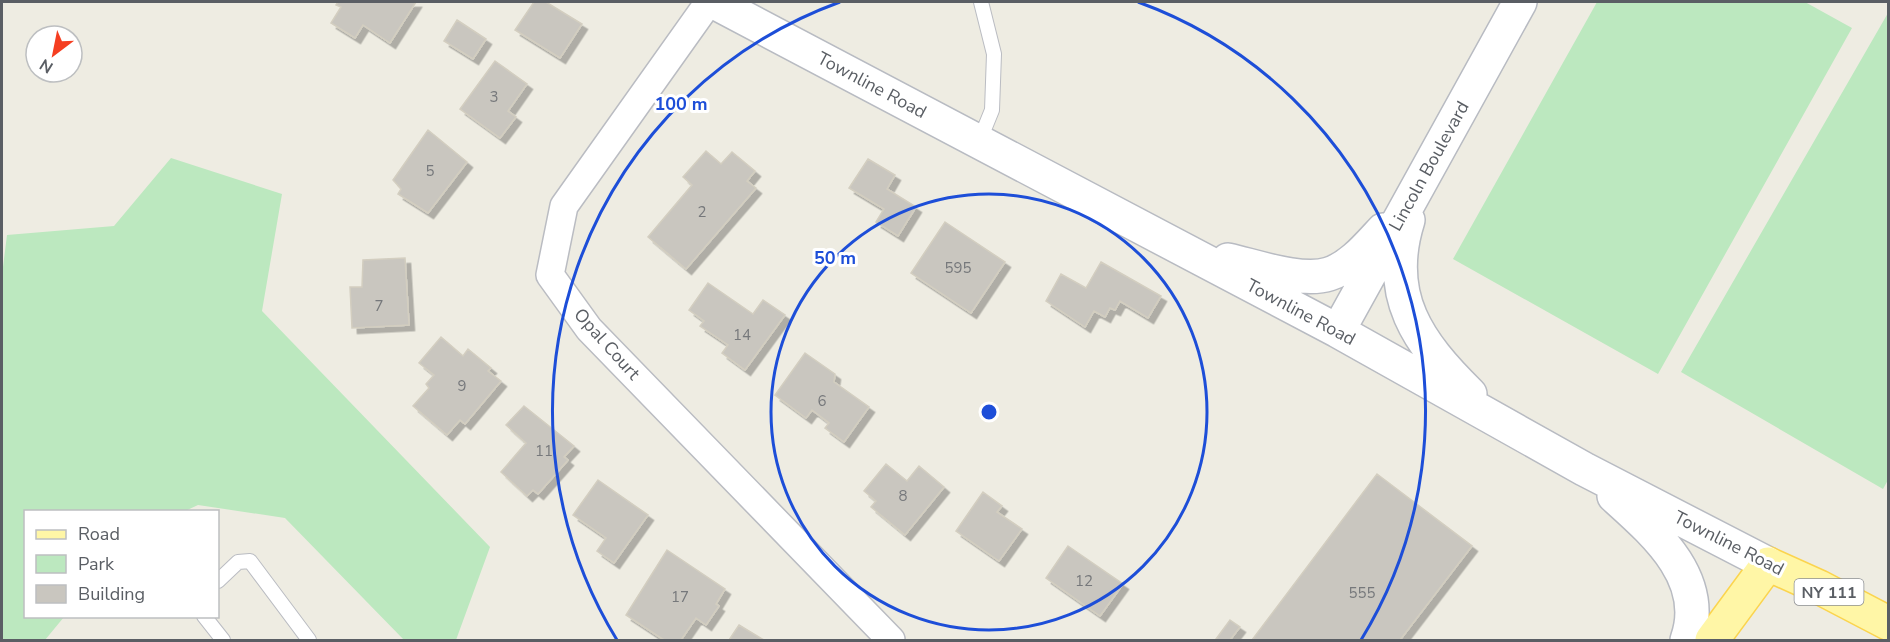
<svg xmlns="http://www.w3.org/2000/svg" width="1890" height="642" viewBox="0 0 1890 642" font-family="'Nunito Sans',sans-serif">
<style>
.green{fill:#bce8bf}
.building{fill:#c9c6bf;stroke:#d3cec0;stroke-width:1.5;filter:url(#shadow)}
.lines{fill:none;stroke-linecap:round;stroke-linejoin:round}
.lane-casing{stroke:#babcc2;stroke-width:16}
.street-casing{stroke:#babcc2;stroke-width:30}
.secondary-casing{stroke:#b8bbc2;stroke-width:36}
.primary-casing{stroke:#fbd44e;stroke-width:36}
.lane{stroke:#fff;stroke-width:14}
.street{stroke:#fff;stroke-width:27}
.secondary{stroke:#fff;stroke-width:33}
.primary{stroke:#fff6a6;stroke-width:33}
.ring{fill:none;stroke:#1d4ed8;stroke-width:3}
.labels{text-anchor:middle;stroke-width:6;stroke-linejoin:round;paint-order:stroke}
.number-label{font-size:15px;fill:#76787b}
.shield{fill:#fff;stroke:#8c8e92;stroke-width:1.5}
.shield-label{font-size:16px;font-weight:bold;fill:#5a5e64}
.street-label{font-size:18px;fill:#5a5e64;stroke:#fff}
.centre{fill:#1d4ed8;stroke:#fff;stroke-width:3}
.ring-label{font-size:18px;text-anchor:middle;font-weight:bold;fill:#1d4ed8;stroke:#fff;stroke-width:6;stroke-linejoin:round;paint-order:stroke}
</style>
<defs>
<filter id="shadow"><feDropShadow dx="5.5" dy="5.5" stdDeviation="0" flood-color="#0004"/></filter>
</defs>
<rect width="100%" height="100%" fill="#eeece2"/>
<path class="green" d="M1597 2H1805L1852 28 1658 374 1453 259Z
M1888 13V480L1883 489 1681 372Z
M171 158 282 194 262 311 490 547 456 640H404L285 518 198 505 183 512H26V616L64 617 45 640H2V275L7 235 114 226Z"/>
<path class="building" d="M338 2H416L390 43 363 25 355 38 331 23 341 7 336 5Z
M534 2H546L582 24 560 58 515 30Z
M457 20 486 39 473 59 444 41Z
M495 61 527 84 508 111 516 117 500 138 460 109Z
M428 130 467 162 428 213 398 194 401 189 393 180Z
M706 151 721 164 732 152 755 171 747 181 756 188 686 269 648 237 692 185 683 177Z
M868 159 895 175 887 189 916 207 898 236 876 222 884 209 849 188Z
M945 222 1005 262 971 313 911 273Z
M405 258 409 325 352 328 350 287H362L363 260Z
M1101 262 1161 296 1148 318 1120 301 1115 310 1110 308 1105 317 1094 311 1085 327 1046 301 1061 274 1086 288Z
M708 283 753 314 763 300 785 315 745 370 722 353 728 345 700 326 704 321 689 310Z
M441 337 463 356 468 349 491 368 488 371 501 381 465 424 460 420 447 435 413 406 429 388 426 384 434 375 419 363Z
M805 353 835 374 834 382 869 407 844 442 825 428 829 423 812 410 806 418 775 395Z
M524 406 574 446 564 457 568 460 538 494 533 490 527 496 501 472 526 443 506 425Z
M886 464 907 481 919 466 944 487 905 535 871 507 876 501 864 491Z
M1377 474 1472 546 1400 640H1252Z
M598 480 648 515 614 563 597 551 606 538 573 515Z
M983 492 1002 506 997 512 1022 529 999 561 956 531Z
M1068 546 1123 584 1100 616 1046 578Z
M667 550 725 589 716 604 719 606 706 625 696 618 681 640H664L626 615Z
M1230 620 1240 627 1230 640H1218L1216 639Z
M739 625 764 640H729Z"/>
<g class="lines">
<defs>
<path id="lane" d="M979 142 992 110 994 54 981 2
M218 581 238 562 250 561 309 640
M204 616 223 640"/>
<path id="street" d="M709 2 564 206 550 275 589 329 891 640"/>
<path id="secondary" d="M714 2 1338 331 1584 469 1768 564
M1408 220C1384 296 1418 343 1470 394
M1228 260C1255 266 1302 283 1329 274 1351 267 1368 246 1383 230
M1338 331 1520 2
M1614 496C1655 533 1709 579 1687 640"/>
<path id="primary" d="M1712 640 1768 564 1819 587 1888 623"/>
</defs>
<use href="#lane" class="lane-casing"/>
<use href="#street" class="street-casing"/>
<use href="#secondary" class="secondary-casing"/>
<use href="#primary" class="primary-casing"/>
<use href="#lane" class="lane"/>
<use href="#street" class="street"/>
<use href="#secondary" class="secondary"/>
<use href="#primary" class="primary"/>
</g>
<g class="ring">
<circle cx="989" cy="412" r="218"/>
<path d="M617 640A436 436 0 0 1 840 2M1138 2A436 436 0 0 1 1361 640"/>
</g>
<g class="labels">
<g class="number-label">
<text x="494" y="102">3</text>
<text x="430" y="176">5</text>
<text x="702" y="217">2</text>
<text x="958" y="273">595</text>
<text x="379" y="311">7</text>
<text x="742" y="340">14</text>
<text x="462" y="391">9</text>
<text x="822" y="406">6</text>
<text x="544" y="456">11</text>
<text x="903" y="501">8</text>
<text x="1084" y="586">12</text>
<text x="1362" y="598">555</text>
<text x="680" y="602">17</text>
</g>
<rect class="shield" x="1794.5" y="579" width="69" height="26" rx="4.5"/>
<g class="shield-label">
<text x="1829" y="598">NY 111</text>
</g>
<g class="street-label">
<text transform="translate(872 85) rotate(28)" y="6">Townline Road</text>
<text transform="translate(1429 166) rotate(-61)" y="6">Lincoln Boulevard</text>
<text transform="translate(1301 312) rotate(28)" y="6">Townline Road</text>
<text transform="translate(607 344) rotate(48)" y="6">Opal Court</text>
<text transform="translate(1729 543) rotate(27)" y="6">Townline Road</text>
</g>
</g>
<circle cx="989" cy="412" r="9" class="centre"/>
<g class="ring-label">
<text x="681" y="110">100 m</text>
<text x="835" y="264">50 m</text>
</g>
<rect width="1890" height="642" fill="none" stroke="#5a5e64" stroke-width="6"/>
<rect x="24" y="510" width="195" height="108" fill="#ffffff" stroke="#bdbfc1" stroke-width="1.5"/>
<rect x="36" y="530" width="30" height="9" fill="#fff6a6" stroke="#bdbfc1" stroke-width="1.5"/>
<text x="78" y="540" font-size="18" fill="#5a5e64">Road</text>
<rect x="36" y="555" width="30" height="18" fill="#bce8bf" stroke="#bdbfc1" stroke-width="1.5"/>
<text x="78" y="570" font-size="18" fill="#5a5e64">Park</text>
<rect x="36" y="585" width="30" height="18" fill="#c9c6bf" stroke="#bdbfc1" stroke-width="1.5"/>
<text x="78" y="600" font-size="18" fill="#5a5e64">Building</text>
<g transform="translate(54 54) rotate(212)"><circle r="28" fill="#ffffff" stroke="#bdbfc1" stroke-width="1.5"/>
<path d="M0-4.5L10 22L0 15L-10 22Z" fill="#f53e21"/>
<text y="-9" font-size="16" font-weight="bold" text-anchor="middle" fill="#5a5e64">N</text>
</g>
</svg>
